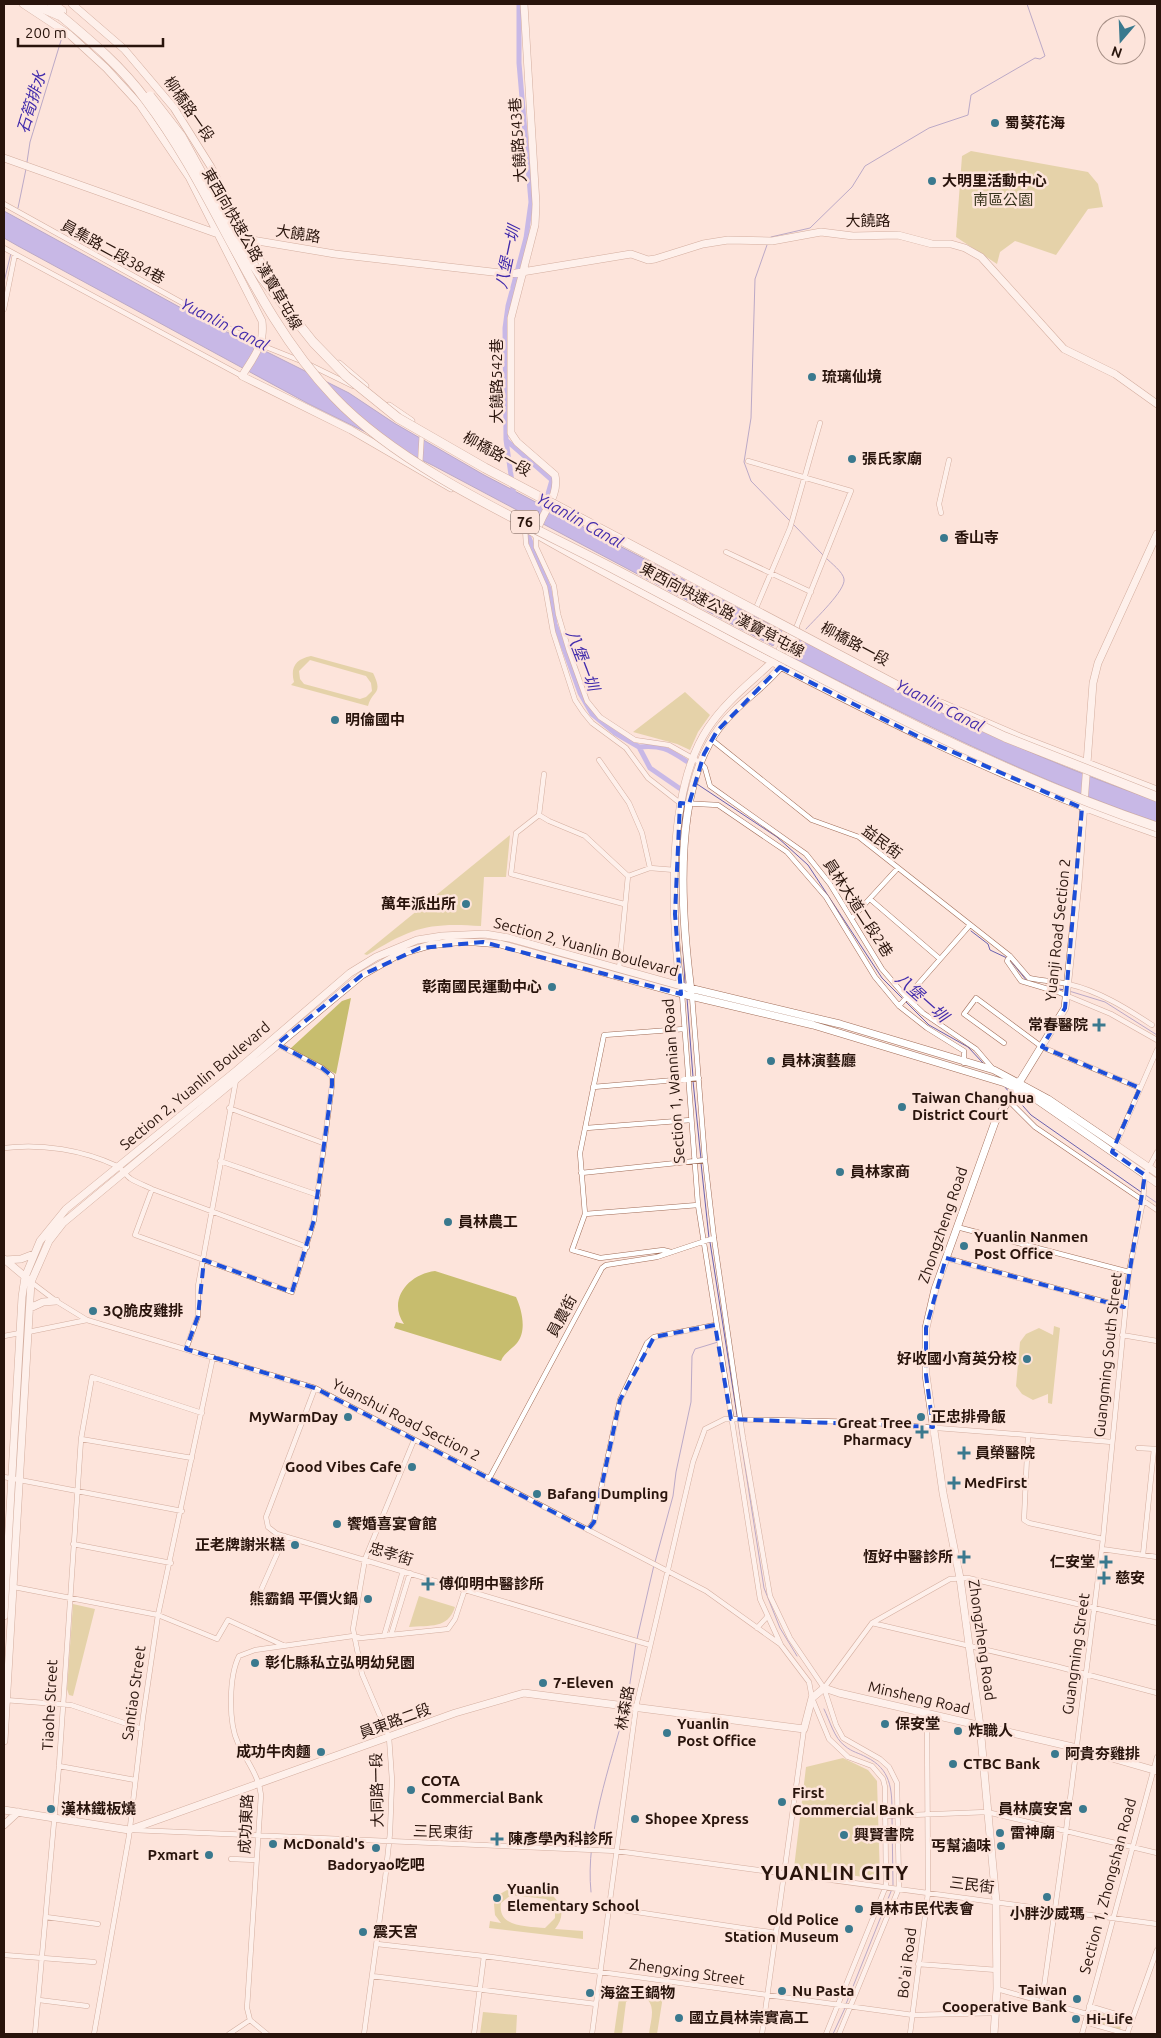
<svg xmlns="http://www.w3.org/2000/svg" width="1161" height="2038" viewBox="0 0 1161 2038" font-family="Ubuntu,'Noto Sans TC',sans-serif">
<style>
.green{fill:#c7bd6e;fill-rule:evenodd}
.water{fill:#8784f4;stroke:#6b62ae}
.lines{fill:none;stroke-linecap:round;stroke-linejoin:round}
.stream{stroke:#6b62ae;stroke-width:1}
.canal{stroke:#8784f4;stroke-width:5}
.street-casing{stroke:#a16d58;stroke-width:5.5}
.secondary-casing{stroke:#a16d58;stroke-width:8}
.highway-casing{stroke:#a16d58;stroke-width:10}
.street{stroke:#fff;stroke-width:4.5}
.secondary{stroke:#fff;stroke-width:7}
.highway{stroke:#fff;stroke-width:9}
.highway-bridge-casing{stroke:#a16d58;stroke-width:10;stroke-linecap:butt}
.highway-bridge{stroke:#fff;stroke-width:9}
.marked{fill:none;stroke:#1d4ed8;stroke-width:4;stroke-dasharray:10 6;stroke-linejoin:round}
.poi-dot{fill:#3a798e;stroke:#fde4db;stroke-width:2}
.labels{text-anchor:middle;stroke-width:5;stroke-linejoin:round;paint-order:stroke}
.shield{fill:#fde4db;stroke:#69524a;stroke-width:1}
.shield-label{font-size:14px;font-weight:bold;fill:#29140c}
.street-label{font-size:15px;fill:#29140c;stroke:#fde4db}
.poi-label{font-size:15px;font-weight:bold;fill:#29140c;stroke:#fde4db;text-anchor:start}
.park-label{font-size:15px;fill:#38351d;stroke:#fde4db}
.water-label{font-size:16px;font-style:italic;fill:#422bac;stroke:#fde4db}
.district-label{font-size:20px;font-weight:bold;letter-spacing:1px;fill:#29140c;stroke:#fde4db}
</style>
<rect width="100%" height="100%" fill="#fde4db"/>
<path class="green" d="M971 151 1088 172 1098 184 1103 207 1088 209 1056 255 1015 241 1000 252 997 264 956 237 962 156Z
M311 656 373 673C384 695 372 690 368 706L291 685 294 682C290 667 296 659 311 656ZM310 660 366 676 371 683 372 691 366 697 360 699 304 684 300 679 299 671Z
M685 692 710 715 698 732 690 750 677 744 633 732Z
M510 835 506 877H484L481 926C428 922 411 928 367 955L364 954Z
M351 998 336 1074 290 1049 342 1001Z
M435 1271 516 1297C522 1310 527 1331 517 1343 511 1350 504 1353 501 1361L394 1328 396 1322 404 1324C387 1299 409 1274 435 1271Z
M1054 1326 1060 1328 1052 1404 1048 1403V1394L1033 1400 1022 1394 1016 1386 1020 1342 1026 1334 1039 1328 1053 1335Z
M419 1596 455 1607C448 1629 430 1625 409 1627Z
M73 1604 95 1609 73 1696 69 1695 67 1689Z
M843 1758 868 1770 877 1781 880 1879 794 1868 806 1767Z
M507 1890 551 1894C563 1905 565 1917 555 1929L583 1931V1939L489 1928 490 1921 501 1923 495 1915 494 1904 500 1894ZM511 1895 546 1899 555 1906V1918L545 1928C528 1926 497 1928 501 1903Z
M639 1986 656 1997 657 1989 664 1990 657 2034H649C651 2017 658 2004 640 1993L626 2002 622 2034H614L619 1999Z
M483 2012 517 2015 516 2034H480Z
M1100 2013 1123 2020 1120 2030 1096 2023Z"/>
<path class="water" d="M4 211 205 321 349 393 394 423 484 475 782 631 773 646 434 466 307 403 18 246 4 238Z
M800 639C916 701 1033 759 1157 801V822C1031 779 912 718 793 658Z"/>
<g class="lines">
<path class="stream" d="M27 162 30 142 63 34
M18 208 26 169
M771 237 810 228 852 187 865 166 929 128 968 115 971 95 1035 58 1040 59 1045 56 1027 4
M767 245 755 279 751 418 744 462 751 481 790 521
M4 282 11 253
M793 524 823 555
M806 629C815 619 846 590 844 579 843 572 831 563 826 558
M697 784 777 837 808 865 882 978 929 1025 968 1047 983 1063
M685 800 688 786
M682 827 683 811
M680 894 685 984
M971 931 988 944 990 950 1007 958
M1010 960 1027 981
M1047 987 1065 990
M1069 991 1105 1002 1157 1035
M687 998 693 1077
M693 1081 701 1159
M1004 1086 1010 1093
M1015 1097 1031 1115 1141 1192
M701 1163 709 1238
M1144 1194 1157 1203
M710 1242 764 1588 780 1628 797 1656
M655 1562 673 1496 676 1472 691 1402 692 1356 695 1349 718 1342
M637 1639 654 1565
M627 1703 636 1643
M824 1709C830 1721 834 1738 845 1746 852 1752 859 1753 866 1757 891 1769 892 1789 892 1813
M892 1817 893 1885
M591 1892C585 1834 610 1766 625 1710
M846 2004 892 1889
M833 2034 845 2008"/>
<path class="canal" d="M519 4V63L531 202 526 238 508 306 505 328 506 440 552 480 548 494
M506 440 514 496
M530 531 528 535 549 589 555 624 580 693 592 714 615 733 639 747 650 768 679 788
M773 634 803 649
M639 747C661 745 668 749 686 761"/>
<defs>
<path id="street" d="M4 204 215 321 261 345 301 361
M4 248 242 376
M4 309 15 254
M308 364 353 386
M748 461 851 491 796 628
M420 466 422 431
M941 513 939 504 949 460
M525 528 526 544 545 587 553 632 575 700 583 712 592 723 626 748 648 778 680 803 718 805 787 852 826 897 875 977 899 1006 927 1028 964 1051V1063
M536 535V547L554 586 558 614 569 651 587 701 600 717 635 740 669 745 701 763 705 768 710 786 806 854 830 884 882 969 906 997 923 1013 976 1049 993 1069
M726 552 811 592
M756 608 790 528 820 423
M712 740 812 820 859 837 1010 956 1029 978C1042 981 1055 981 1068 984 1099 991 1126 1008 1152 1025
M599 760 629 803 642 833 650 868
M539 815 516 833 511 874 624 904
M539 815 549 821 585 836 628 876
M539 815 544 774
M870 899 940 959
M852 918 897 869
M1010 956 1007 961 1021 981 1058 992 1111 1014 1157 1040
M619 969 628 876 650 868 675 870
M682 994 698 1205 760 1599 781 1645 809 1682 812 1698 829 1739 848 1757 872 1766 883 1779 885 1787 886 1886 826 2034
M692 996 705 1160 714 1238 743 1438 770 1596 790 1638 824 1688 836 1725 843 1738 880 1759 889 1767 897 1783 899 1888 839 2034
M899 1006 970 925
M1004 1043 964 1014 976 998 1042 1047 1140 1088
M593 1087 699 1078
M1008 1100 1035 1127 1157 1210
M229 1108 323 1143
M586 1128 691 1120
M1116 1144 1157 1050
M4 1148C41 1143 83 1150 117 1166 123 1169 126 1176 131 1179 138 1183 146 1186 152 1189L307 1247
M220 1161 318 1195
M581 1173 705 1160
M152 1189 135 1235 292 1292 314 1220 332 1085V1076L322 1068 277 1044
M585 1214 698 1205
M957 1227 1129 1272
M671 1252 663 1250 600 1258 572 1250 585 1214 580 1153 604 1035 684 1029
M946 1258 1124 1307
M31 1282 56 1301 87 1320 315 1388 706 1591 780 1644
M28 1332 87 1320
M1122 1335 1157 1341
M4 1336 20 1333
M186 1349 198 1316V1286L236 1080
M315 1388 266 1517 268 1527 277 1534 650 1645
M1028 1435 1112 1442
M81 1439 192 1458
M1138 1448 1157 1449
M4 1477 182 1511
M489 1479 602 1268 606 1265 657 1257 714 1238
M588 1530 594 1522 620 1400 647 1343 654 1337 715 1325
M1103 1539 1129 1272 1143 1201 1145 1175 1157 1152
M73 1544 171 1563
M1102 1549 1157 1557
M1143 1555 1154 1449
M14 1587 158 1615 217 1639 228 1620 285 1646
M261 1590 285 1536
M872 1623 1055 1666 1157 1693
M757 1628 767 1617
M391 1635 410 1573
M384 1636 403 1571
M824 1688 872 1623 950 1579 968 1578 1157 1623
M5 1700 71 1705 142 1729
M59 1766 135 1780
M886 1816 987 1812 1157 1853
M133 1830 617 1851 1157 1924
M231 1859 256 1860
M610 1908 776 1933
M46 1917 98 1924
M377 1944 484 1956 913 2015 995 2013
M4 1955 94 1962
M918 1964 997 1970
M372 1976 596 2004
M997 1989 1087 2014
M39 2000 87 2006
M1089 2006 1132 2019
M1085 2022 1127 2034
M35 2034 59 1766 81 1439 92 1377 202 1413
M94 2034 129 1836 143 1717 158 1615 213 1357
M229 2034 250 2020
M267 2034 250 2020 247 2008 261 1795C259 1776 246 1760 238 1743 228 1722 229 1676 239 1656L255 1650 353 1636 361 1638 448 1629 455 1619 465 1589
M364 2034 385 1880 390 1833 392 1780 389 1737 362 1674 353 1629 365 1559 414 1440
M474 2034 484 1956
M592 2034 636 1707 693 1462 705 1429 725 1419 860 1422 1028 1435 1024 1520 1029 1523 1103 1539 1066 1831 1042 2001
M762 2034 804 1729
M910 2034 928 1893 927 1714
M1082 2034 1157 1757
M1127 2034 1157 1950"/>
<path id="secondary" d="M23 4 70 35 106 68 140 105 189 177 262 321C265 345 254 356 242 376L351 430 451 488
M72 4 124 49 174 108 211 167 247 239 285 301
M524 4 536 204 535 225 511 318V433L517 442 555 475C560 498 540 513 536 535
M4 158 218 234
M246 239 335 254 510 274 631 254 648 260 655 259 703 244 728 240 772 241 821 232 853 236 898 235 932 244H951L965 248 981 257 1064 349 1115 374 1157 404
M339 364 365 386
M389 406 411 421
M525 528C593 568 664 604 734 642 873 715 1008 783 1157 834
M941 703 1020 737 1157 790
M681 990C671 917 666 791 708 728 725 702 750 683 772 662 781 651 785 636 796 629
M691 991C682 920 673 809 709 744 715 732 724 721 734 711 756 689 797 663 796 629
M4 1259 29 1280
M5 1260 21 1259 34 1254
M30 1308 43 1302 56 1301
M4 1616 22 1297 25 1277 40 1241 66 1209 237 1070 350 973 376 957 417 940 442 936 485 934 509 938 681 986 840 1024 994 1070 1048 1099 1157 1173
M4 1741 31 1282 49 1241 63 1223 362 975 399 954 430 945 463 941 500 944 682 994 813 1025 1005 1083 1030 1095 1157 1183
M4 1810 129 1830 455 1713 524 1693 804 1729 812 1698 824 1688 839 1693 1077 1748 1157 1771
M4 1825 18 1812
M994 2034 997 1989 996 1901 980 1726 960 1578 943 1493 926 1375V1328L935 1289 995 1122 1065 1008 1078 884 1093 683 1098 663 1157 534"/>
<path id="highway" d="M33 4 61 16
M52 4 62 11"/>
</defs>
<use href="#street" class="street-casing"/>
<use href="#secondary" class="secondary-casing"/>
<use href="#highway" class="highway-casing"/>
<use href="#street" class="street"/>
<use href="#secondary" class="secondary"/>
<use href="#highway" class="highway"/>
<defs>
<path id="highway-bridge" d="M61 16C91 41 122 67 146 100 217 194 252 311 334 397 403 470 526 523 616 570 792 662 968 763 1157 827
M150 96 181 136 243 249 262 278 313 342 346 376 398 418 485 468 913 694 1005 737 1157 797"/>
</defs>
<use href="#highway-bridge" class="highway-bridge-casing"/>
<use href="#highway-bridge" class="highway-bridge"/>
</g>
<path d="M0 0H1161V2038H0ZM780 667 921 738 1082 808 1065 1008 1042 1047 1140 1088 1112 1152 1145 1175 1124 1307 946 1258 926 1328V1375L933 1427 731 1419 715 1325 654 1337 620 1400 594 1522 588 1530 315 1388 186 1349 198 1316 204 1260 292 1292 314 1220 332 1085V1076L322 1068 277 1044 362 975 420 948 483 942 681 994 675 914 680 803 689 804 704 754 717 731Z" fill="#fde4db" fill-opacity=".55" fill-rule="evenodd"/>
<path class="marked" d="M780 667 921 738 1082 808 1065 1008 1042 1047 1140 1088 1112 1152 1145 1175 1124 1307 946 1258 926 1328V1375L933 1427 731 1419 715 1325 654 1337 620 1400 594 1522 588 1530 315 1388 186 1349 198 1316 204 1260 292 1292 314 1220 332 1085V1076L322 1068 277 1044 362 975 420 948 483 942 681 994 675 914 680 803 689 804 704 754 717 731Z"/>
<g class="poi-dot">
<circle cx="995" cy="123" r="5"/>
<circle cx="932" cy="181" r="5"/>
<circle cx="812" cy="377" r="5"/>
<circle cx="852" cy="459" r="5"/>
<circle cx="944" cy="538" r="5"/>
<circle cx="335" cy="720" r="5"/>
<circle cx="466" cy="904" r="5"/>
<circle cx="552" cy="987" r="5"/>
<path d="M1096.5 1017.5h5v5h5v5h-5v5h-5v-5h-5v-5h5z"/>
<circle cx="771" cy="1061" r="5"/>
<circle cx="902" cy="1107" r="5"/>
<circle cx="840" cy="1172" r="5"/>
<circle cx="448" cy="1222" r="5"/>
<circle cx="964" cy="1246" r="5"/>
<circle cx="93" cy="1311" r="5"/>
<circle cx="1027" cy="1359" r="5"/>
<circle cx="348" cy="1417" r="5"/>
<circle cx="921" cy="1417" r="5"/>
<path d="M919.5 1424.5h5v5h5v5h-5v5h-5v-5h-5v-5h5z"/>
<path d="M961.5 1445.5h5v5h5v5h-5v5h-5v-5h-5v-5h5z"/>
<circle cx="412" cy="1467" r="5"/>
<path d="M951.5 1475.5h5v5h5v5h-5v5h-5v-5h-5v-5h5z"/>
<circle cx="537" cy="1494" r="5"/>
<circle cx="337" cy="1524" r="5"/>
<circle cx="295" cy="1545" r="5"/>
<path d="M961.5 1549.5h5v5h5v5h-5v5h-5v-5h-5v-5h5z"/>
<path d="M1103.5 1554.5h5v5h5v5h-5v5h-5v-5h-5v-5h5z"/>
<path d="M1101.5 1570.5h5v5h5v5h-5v5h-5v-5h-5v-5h5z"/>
<path d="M425.5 1576.5h5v5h5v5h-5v5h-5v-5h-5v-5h5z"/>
<circle cx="368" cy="1599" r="5"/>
<circle cx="255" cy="1663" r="5"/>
<circle cx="543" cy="1683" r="5"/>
<circle cx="885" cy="1724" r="5"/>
<circle cx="958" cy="1731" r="5"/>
<circle cx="667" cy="1733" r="5"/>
<circle cx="321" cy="1752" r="5"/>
<circle cx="1055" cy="1754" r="5"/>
<circle cx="953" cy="1764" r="5"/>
<circle cx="411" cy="1790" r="5"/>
<circle cx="782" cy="1802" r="5"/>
<circle cx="51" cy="1809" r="5"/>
<circle cx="1083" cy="1809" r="5"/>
<circle cx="635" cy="1819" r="5"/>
<circle cx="1000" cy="1833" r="5"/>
<circle cx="844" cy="1835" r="5"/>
<path d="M494.5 1831.5h5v5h5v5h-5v5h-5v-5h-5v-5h5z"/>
<circle cx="273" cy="1844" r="5"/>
<circle cx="1001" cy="1846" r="5"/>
<circle cx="376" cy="1848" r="5"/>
<circle cx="209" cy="1855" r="5"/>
<circle cx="1047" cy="1897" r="5"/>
<circle cx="497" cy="1898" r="5"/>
<circle cx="859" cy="1909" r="5"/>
<circle cx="849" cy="1929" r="5"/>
<circle cx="363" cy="1932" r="5"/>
<circle cx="782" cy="1991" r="5"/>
<circle cx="590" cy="1993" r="5"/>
<circle cx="1077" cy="1999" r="5"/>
<circle cx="679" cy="2018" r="5"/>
<circle cx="1076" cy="2019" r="5"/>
</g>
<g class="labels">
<rect class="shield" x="511" y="510.5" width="28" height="23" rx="4"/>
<g class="shield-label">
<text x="525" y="527">76</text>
</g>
<g class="street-label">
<text transform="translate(189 109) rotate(55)" y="5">柳橋路一段</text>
<text transform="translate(518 140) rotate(-94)" y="5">大饒路543巷</text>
<text x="868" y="226">大饒路</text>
<text transform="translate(298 234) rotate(9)" y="5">大饒路</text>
<text transform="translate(252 249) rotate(60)" y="5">東西向快速公路 漢寶草屯線</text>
<text transform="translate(113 252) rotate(29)" y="5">員集路二段384巷</text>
<text transform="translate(497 381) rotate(-90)" y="5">大饒路542巷</text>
<text transform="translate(497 454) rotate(29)" y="5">柳橋路一段</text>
<text transform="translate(722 610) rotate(28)" y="5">東西向快速公路 漢寶草屯線</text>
<text transform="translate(855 644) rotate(28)" y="5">柳橋路一段</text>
<text transform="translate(882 842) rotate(37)" y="5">益民街</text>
<text transform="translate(858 908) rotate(57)" y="5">員林大道二段2巷</text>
<text transform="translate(1058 930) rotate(-84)" y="5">Yuanji Road Section 2</text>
<text transform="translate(586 947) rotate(15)" y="5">Section 2, Yuanlin Boulevard</text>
<text transform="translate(674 1081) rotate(-94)" y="5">Section 1, Wannian Road</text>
<text transform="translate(195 1086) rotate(-40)" y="5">Section 2, Yuanlin Boulevard</text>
<text transform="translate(943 1225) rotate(-71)" y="5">Zhongzheng Road</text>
<text transform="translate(562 1316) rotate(-62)" y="5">員農街</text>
<text transform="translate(1108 1355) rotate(-84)" y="5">Guangming South Street</text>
<text transform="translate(406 1420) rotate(27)" y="5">Yuanshui Road Section 2</text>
<text transform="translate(391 1554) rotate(17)" y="5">忠孝街</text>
<text transform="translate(982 1640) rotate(82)" y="5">Zhongzheng Road</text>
<text transform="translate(1076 1654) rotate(-82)" y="5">Guangming Street</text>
<text transform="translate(134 1693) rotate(-82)" y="5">Santiao Street</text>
<text transform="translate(919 1698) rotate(13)" y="5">Minsheng Road</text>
<text transform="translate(50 1705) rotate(-87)" y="5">Tiaohe Street</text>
<text transform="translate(625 1708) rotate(-80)" y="5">林森路</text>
<text transform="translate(395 1721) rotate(-20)" y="5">員東路二段</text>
<text transform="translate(377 1790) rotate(-91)" y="5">大同路一段</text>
<text transform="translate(246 1824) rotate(-87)" y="5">成功東路</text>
<text transform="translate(443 1832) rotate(2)" y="5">三民東街</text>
<text transform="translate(972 1885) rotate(7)" y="5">三民街</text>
<text transform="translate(1108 1886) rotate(-75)" y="5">Section 1, Zhongshan Road</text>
<text transform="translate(907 1963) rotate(-83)" y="5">Bo'ai Road</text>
<text transform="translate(687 1972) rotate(8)" y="5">Zhengxing Street</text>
</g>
<g class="poi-label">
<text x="1005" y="128">蜀葵花海</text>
<text x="942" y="186">大明里活動中心</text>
<text x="822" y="382">琉璃仙境</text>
<text x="862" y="464">張氏家廟</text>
<text x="954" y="543">香山寺</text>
<text x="345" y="725">明倫國中</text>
<text x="456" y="909" text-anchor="end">萬年派出所</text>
<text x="542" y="992" text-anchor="end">彰南國民運動中心</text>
<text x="1088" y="1030" text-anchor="end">常春醫院</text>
<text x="781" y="1066">員林演藝廳</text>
<text x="912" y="1103">Taiwan Changhua<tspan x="912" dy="17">District Court</tspan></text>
<text x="850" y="1177">員林家商</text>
<text x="458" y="1227">員林農工</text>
<text x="974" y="1242">Yuanlin Nanmen<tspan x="974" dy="17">Post Office</tspan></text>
<text x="103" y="1316">3Q脆皮雞排</text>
<text x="1017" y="1364" text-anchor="end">好收國小育英分校</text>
<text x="338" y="1422" text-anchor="end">MyWarmDay</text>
<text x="931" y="1422">正忠排骨飯</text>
<text x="912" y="1428" text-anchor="end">Great Tree<tspan x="912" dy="17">Pharmacy</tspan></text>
<text x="975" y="1458">員榮醫院</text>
<text x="402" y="1472" text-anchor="end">Good Vibes Cafe</text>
<text x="964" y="1488">MedFirst</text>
<text x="547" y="1499">Bafang Dumpling</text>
<text x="347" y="1529">饗婚喜宴會館</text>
<text x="285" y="1550" text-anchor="end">正老牌謝米糕</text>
<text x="953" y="1562" text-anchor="end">恆好中醫診所</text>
<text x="1095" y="1567" text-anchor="end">仁安堂</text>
<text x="1115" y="1583">慈安</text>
<text x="439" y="1589">傅仰明中醫診所</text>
<text x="358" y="1604" text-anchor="end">熊霸鍋 平價火鍋</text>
<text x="265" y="1668">彰化縣私立弘明幼兒園</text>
<text x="553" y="1688">7-Eleven</text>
<text x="677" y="1729">Yuanlin<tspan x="677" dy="17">Post Office</tspan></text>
<text x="895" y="1729">保安堂</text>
<text x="968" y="1736">炸職人</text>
<text x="311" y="1757" text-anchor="end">成功牛肉麵</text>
<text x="1065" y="1759">阿貴夯雞排</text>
<text x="963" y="1769">CTBC Bank</text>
<text x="421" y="1786">COTA<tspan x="421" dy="17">Commercial Bank</tspan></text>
<text x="792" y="1798">First<tspan x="792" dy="17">Commercial Bank</tspan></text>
<text x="61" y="1814">漢林鐵板燒</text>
<text x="1073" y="1814" text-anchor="end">員林廣安宮</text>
<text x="645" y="1824">Shopee Xpress</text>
<text x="1010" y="1838">雷神廟</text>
<text x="854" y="1840">興賢書院</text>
<text x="508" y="1844">陳彥學內科診所</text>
<text x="283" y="1849">McDonald's</text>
<text x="991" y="1851" text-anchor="end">丐幫滷味</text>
<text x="199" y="1860" text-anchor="end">Pxmart</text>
<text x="376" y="1870" text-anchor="middle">Badoryao吃吧</text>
<text x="507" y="1894">Yuanlin<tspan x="507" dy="17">Elementary School</tspan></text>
<text x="869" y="1914">員林市民代表會</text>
<text x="1047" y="1919" text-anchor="middle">小胖沙威瑪</text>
<text x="839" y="1925" text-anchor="end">Old Police<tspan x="839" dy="17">Station Museum</tspan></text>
<text x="373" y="1937">震天宮</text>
<text x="1067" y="1995" text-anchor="end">Taiwan<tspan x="1067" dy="17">Cooperative Bank</tspan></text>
<text x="792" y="1996">Nu Pasta</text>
<text x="600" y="1998">海盜王鍋物</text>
<text x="689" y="2023">國立員林崇實高工</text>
<text x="1086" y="2024">Hi-Life</text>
</g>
<g class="park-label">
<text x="1003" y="205">南區公園</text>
</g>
<g class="water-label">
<text transform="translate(31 102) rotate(-73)" y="6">石筍排水</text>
<text transform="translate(507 257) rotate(-78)" y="6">八堡一圳</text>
<text transform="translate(225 324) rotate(27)" y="6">Yuanlin Canal</text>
<text transform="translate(580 520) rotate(29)" y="6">Yuanlin Canal</text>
<text transform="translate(583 660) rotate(69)" y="6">八堡一圳</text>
<text transform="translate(940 705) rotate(27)" y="6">Yuanlin Canal</text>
<text transform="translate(922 997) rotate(42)" y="6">八堡一圳</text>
</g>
<g class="district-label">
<text x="835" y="1880">YUANLIN CITY</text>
</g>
</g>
<rect width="1161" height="2038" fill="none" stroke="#29140c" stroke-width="10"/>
<g transform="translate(1121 40) rotate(199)"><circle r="24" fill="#fde4db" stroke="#a89188"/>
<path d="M0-4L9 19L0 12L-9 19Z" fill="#3a798e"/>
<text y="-8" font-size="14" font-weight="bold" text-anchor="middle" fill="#29140c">N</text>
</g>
<path d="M18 38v8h145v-8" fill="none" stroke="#29140c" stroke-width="2.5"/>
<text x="25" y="38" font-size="15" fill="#29140c" stroke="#fde4db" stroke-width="4" paint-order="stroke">200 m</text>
</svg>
